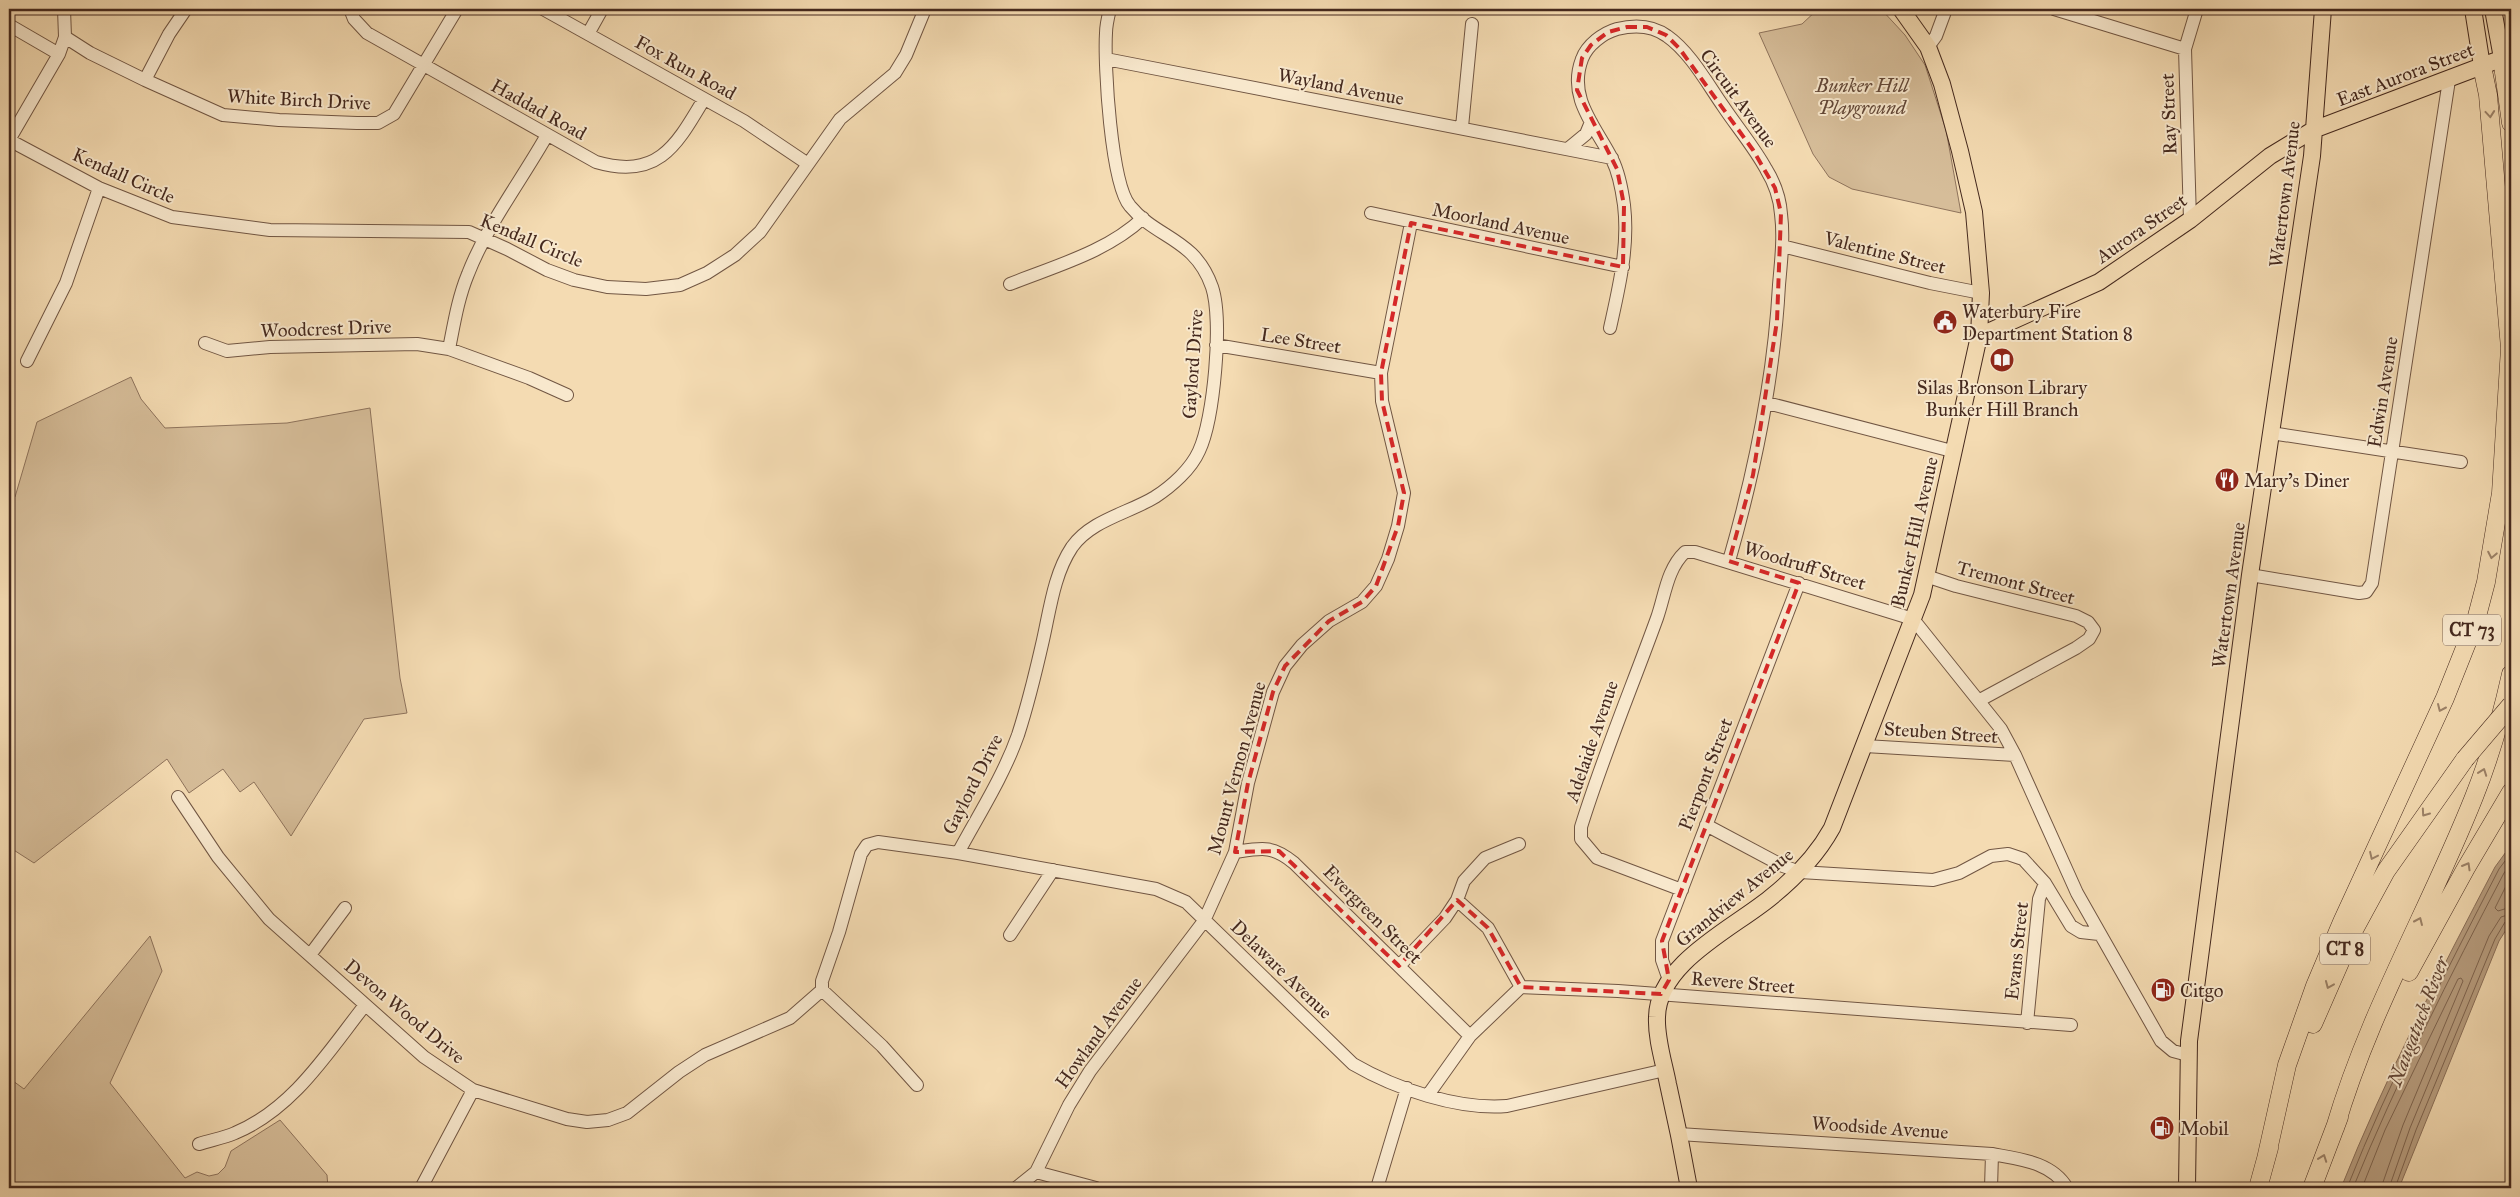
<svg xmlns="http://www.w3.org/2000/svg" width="2520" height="1197" viewBox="0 0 2520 1197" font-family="'IM FELL Great Primer',serif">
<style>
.green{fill:#d6bd99;stroke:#8e735c}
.water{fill:#b89e80;stroke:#8a6f59}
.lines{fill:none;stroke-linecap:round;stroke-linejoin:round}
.shore{stroke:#7e644f;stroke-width:1}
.minor-casing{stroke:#715643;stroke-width:14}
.major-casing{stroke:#45291e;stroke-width:18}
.highway-casing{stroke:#45291e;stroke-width:19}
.minor{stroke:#f8e8cd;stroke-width:12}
.major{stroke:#f4dbb2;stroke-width:16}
.highway{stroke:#f4dbb2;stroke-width:18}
.highway-bridge-casing{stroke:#45291e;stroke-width:19;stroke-linecap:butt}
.highway-bridge{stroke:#f4dbb2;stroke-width:18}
.oneway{stroke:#9c8268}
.marked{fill:none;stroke:#d62828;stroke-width:4;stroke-dasharray:10 6;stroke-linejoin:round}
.labels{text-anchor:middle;stroke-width:4;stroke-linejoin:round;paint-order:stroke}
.shield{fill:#f8e8cd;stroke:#7b6252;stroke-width:1}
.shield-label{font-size:18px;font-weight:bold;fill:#45291e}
.street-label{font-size:19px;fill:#45291e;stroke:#f8e8cd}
.park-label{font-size:19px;font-style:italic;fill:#624737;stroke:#f8e8cd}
.poi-label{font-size:19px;fill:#45291e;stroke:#f8e8cd;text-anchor:start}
.water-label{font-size:20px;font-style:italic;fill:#624636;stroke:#f8e8cd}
</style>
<rect width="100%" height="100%" fill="#f4dbb2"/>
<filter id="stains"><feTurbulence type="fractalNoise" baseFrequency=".004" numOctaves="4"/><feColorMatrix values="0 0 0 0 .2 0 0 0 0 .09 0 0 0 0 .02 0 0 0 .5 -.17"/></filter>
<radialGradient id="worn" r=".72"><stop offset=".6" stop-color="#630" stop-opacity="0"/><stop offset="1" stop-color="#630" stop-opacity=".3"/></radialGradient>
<path class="green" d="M1818 9H1881L1905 35 1925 65 1946 130 1961 213 1852 189 1829 177 1813 154 1759 33 1802 24Z
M131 377 141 399 165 428 287 423 370 408 400 678 407 713 364 719 291 836 254 782 240 792 223 769 189 793 167 759 34 863 9 847V494L15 497 37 422Z
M150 936 162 971 110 1083 185 1178 197 1172 209 1176 218 1174 225 1167 231 1151 280 1120 327 1175 328 1188H9V1078L24 1089Z"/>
<path class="water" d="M2511 845V922L2499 941 2399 1188H2341C2385 1078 2440 972 2495 867Z"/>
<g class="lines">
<path class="shore" d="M2511 876 2495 908 2498 911 2511 907
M2347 1188C2390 1079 2445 974 2499 869L2511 853
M2353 1188C2397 1080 2450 976 2504 873L2511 863
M2362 1188 2385 1130 2458 979 2461 978 2463 981 2403 1125 2381 1188
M2389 1188 2410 1128 2489 936 2501 917 2511 914
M2395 1188 2416 1130 2495 939 2505 922 2511 920"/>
<defs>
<path id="minor" d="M350 9 354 19 367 33 596 162C658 180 676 146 704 99
M543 9 744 121 808 164
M2054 9 2185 49
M9 25 59 54
M588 34 602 9
M65 37 90 53 145 80 223 115 279 120 357 123H378L394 114 457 9
M1928 47 1936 36 1946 9
M1106 59 1612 158
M145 80 169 34 186 9
M1462 127 1472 24
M9 140 99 188 172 217 270 230 469 232 507 249 547 270 574 280 607 287 646 289 680 285 707 273 735 255 760 232 840 119 895 73 906 55 925 9
M9 140 59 54 65 37 64 9
M1569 148 1586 134 1591 122
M1371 213 1623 267
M2190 220 2185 49 2197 9
M1782 246 1930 283 1981 293
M1010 284C1055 266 1107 252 1143 218
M1610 328C1619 287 1629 247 1624 205 1622 190 1619 173 1612 159 1596 127 1567 98 1582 59 1587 45 1603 33 1617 29 1633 25 1652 25 1667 36 1690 52 1707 83 1723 106 1737 127 1754 147 1766 169 1774 182 1780 199 1781 214 1784 237 1781 262 1779 285 1774 380 1755 470 1729 561
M205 343 227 351 270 347 417 344 449 349 529 378 567 395
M1216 345 1381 373
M449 349C454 324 458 298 468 274 487 225 521 181 547 135
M27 361 66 283 99 188
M1767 403 1952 451
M2271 433 2461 462
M2250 575 2359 593 2366 592 2372 583 2449 80
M1926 576 1956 586 2076 616 2088 622 2094 630 2089 639 2076 648 1980 700
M1865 746 2015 755
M178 797 218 857 269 919 424 1057 473 1090 567 1119 587 1122 608 1120 627 1113 679 1072 705 1055 790 1018 822 990
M1706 825 1783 866 1800 872 1933 880 1959 873 1991 856 2008 854 2023 859 2045 883 2071 926 2081 932 2099 934
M1235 852C1262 848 1272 845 1294 863L1470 1036
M958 853C979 814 1003 777 1018 735 1028 704 1036 671 1043 640 1050 609 1054 574 1072 547 1091 520 1129 513 1155 497 1172 486 1191 469 1199 451 1214 419 1223 320 1212 287 1195 238 1157 239 1130 206 1111 184 1104 65 1106 33 1106 25 1108 17 1110 9
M1682 890 1597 858 1581 839V827C1603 756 1632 687 1657 618 1665 595 1667 569 1685 552H1695L1913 619 2001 729 2015 755 2077 893 2161 1041 2173 1051 2188 1055
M1457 900 1488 928 1521 987 1618 991 2071 1025
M1010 935 1053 870
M310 955 345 908
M1399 966 1445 918 1457 900 1464 881 1485 858 1519 844
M1669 980 1662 960V941L1799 583
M2027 1023 2039 899 2045 883
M917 1085 882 1046 822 990V981L839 932 861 854 867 845 878 842 958 853 1156 889 1186 902 1353 1064C1396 1089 1458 1110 1507 1106L1665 1070
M1428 1095 1470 1036 1521 987
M1679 1134 1992 1154C2019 1159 2052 1162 2067 1188
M199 1144C211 1140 224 1138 235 1133 293 1109 328 1052 365 1005
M1036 1172 1096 1188
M421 1188 473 1090
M1016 1188 1036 1172 1069 1105 1090 1071 1204 921 1235 852 1248 783 1273 692 1285 666 1302 645 1329 621 1362 602 1376 586 1388 559 1398 526 1404 493 1382 401 1381 373 1411 223
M1377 1188 1407 1088
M1991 1188 1992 1154"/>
<path id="major" d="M2473 9 2482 66
M2493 9 2502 58
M1979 336 2099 282 2190 220 2270 156 2313 130 2511 55
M1689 1188C1683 1154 1676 1119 1668 1084 1664 1063 1656 1039 1657 1017 1658 963 1732 929 1770 898 1795 878 1816 857 1832 828L1922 595 1979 336 1981 293 1974 212 1960 151 1942 84 1928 47 1901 9
M2187 1188 2189 1041 2250 575 2312 156 2323 9"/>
<path id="highway" d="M2502 58 2511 123
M2409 972 2466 868 2511 792
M2313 1024 2355 928 2386 871 2465 759
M2335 1128C2369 1012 2430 908 2474 797 2490 757 2502 715 2511 674
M2266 1159 2287 1065 2315 986 2342 922 2445 698 2476 620 2486 582 2501 493 2510 348 2488 95 2482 66
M2258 1188 2269 1148
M2312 1188 2339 1117"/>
</defs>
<use href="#minor" class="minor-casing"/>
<use href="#major" class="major-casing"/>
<use href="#highway" class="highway-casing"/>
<use href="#minor" class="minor"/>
<use href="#major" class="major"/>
<use href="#highway" class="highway"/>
<defs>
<path id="highway-bridge" d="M2465 759 2511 705"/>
</defs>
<use href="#highway-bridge" class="highway-bridge-casing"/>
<use href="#highway-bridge" class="highway-bridge"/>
</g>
<defs><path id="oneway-chevron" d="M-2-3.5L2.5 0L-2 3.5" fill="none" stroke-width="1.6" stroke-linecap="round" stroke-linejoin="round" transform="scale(1.25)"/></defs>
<g class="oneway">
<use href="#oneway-chevron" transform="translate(2490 114) rotate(85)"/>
<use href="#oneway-chevron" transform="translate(2492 555) rotate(101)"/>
<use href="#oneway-chevron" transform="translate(2441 708) rotate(114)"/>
<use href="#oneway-chevron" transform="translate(2483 772) rotate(-70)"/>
<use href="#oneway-chevron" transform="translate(2425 813) rotate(125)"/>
<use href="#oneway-chevron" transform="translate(2373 856) rotate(115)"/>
<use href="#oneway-chevron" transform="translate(2467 866) rotate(-60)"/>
<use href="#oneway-chevron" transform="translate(2419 921) rotate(-66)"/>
<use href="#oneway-chevron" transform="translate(2329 985) rotate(113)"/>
<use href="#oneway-chevron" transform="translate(2323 1158) rotate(-70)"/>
</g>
<path class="marked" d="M1627 27H1647L1666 35 1679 48 1753 150 1775 188 1781 213 1777 321 1753 475 1729 561 1799 583 1662 941 1669 980 1661 994 1521 987 1488 928 1457 900 1399 966 1279 851 1235 852 1248 783 1273 692 1285 666 1329 621 1362 602 1376 586 1398 526 1404 493 1382 401 1381 373 1411 223 1623 267 1624 205 1617 169 1577 90 1582 58 1591 45 1608 32Z"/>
<defs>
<symbol id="civic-disc" viewBox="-11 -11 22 22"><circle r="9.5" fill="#8f2418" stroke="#f8e8cd"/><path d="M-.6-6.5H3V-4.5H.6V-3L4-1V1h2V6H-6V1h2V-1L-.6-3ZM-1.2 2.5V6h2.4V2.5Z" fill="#fff"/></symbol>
<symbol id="library-disc" viewBox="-11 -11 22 22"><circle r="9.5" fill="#8f2418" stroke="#f8e8cd"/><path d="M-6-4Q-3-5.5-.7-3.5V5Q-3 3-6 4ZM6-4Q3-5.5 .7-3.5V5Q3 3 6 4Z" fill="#fff"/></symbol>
<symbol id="restaurant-disc" viewBox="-11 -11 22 22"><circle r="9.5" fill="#8f2418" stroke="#f8e8cd"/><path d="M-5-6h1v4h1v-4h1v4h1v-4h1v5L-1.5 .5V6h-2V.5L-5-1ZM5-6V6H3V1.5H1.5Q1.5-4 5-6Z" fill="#fff"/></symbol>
<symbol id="fuel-disc" viewBox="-11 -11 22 22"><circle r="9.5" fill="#8f2418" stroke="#f8e8cd"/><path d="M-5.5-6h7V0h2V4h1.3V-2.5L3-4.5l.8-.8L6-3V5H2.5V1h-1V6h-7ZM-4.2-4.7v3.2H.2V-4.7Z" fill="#fff"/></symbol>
</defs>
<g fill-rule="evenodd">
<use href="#civic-disc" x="1931" y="308" width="28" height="28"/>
<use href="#library-disc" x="1988" y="346" width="28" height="28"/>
<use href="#restaurant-disc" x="2213" y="466" width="28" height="28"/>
<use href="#fuel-disc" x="2149" y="976" width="28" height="28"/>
<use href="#fuel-disc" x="2148" y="1114" width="28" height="28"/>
</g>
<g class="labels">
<g class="shield">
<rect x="2443" y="614.5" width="58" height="31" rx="4"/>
<rect x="2320" y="933.5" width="50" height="31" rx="4"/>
</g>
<g class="shield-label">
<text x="2472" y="636">CT 73</text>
<text x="2345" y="955">CT 8</text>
</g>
<g class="street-label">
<text transform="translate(686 67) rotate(29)" y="7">Fox Run Road</text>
<text transform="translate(2405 74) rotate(-21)" y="7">East Aurora Street</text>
<text transform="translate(1341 86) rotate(11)" y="7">Wayland Avenue</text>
<text transform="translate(1739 98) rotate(54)" y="7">Circuit Avenue</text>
<text transform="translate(299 99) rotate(3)" y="7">White Birch Drive</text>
<text transform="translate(539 109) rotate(29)" y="7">Haddad Road</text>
<text transform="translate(2168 114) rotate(-92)" y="7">Ray Street</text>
<text transform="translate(124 175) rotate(24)" y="7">Kendall Circle</text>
<text transform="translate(2284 194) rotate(-83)" y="7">Watertown Avenue</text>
<text transform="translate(1501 223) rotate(12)" y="7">Moorland Avenue</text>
<text transform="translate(2141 228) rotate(-35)" y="7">Aurora Street</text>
<text transform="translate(532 240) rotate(23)" y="7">Kendall Circle</text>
<text transform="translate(1885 252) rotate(14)" y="7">Valentine Street</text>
<text transform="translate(326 328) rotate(-2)" y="7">Woodcrest Drive</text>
<text transform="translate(1301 340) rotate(9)" y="7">Lee Street</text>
<text transform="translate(1192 364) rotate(-86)" y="7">Gaylord Drive</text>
<text transform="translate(2382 392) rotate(-81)" y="7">Edwin Avenue</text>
<text transform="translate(1914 532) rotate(-77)" y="7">Bunker Hill Avenue</text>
<text transform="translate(1805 565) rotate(17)" y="7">Woodruff Street</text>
<text transform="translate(2016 582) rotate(15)" y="7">Tremont Street</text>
<text transform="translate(2228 595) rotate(-82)" y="7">Watertown Avenue</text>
<text transform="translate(1941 732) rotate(4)" y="7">Steuben Street</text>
<text transform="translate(1591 741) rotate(-71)" y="7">Adelaide Avenue</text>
<text transform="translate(1236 768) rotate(-75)" y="7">Mount Vernon Avenue</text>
<text transform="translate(1705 774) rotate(-69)" y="7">Pierpont Street</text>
<text transform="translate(972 784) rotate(-63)" y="7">Gaylord Drive</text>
<text transform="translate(1734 897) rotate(-39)" y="7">Grandview Avenue</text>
<text transform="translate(1373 914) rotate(45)" y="7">Evergreen Street</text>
<text transform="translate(2016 951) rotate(-84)" y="7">Evans Street</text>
<text transform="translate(1282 969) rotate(44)" y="7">Delaware Avenue</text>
<text transform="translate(1743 982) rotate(5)" y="7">Revere Street</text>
<text transform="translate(405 1011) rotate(40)" y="7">Devon Wood Drive</text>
<text transform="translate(1098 1032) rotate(-54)" y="7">Howland Avenue</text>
<text transform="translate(1880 1127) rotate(4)" y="7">Woodside Avenue</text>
</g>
<g class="park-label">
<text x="1862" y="92">Bunker Hill<tspan x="1862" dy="22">Playground</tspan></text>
</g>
<g class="poi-label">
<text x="1962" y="318">Waterbury Fire<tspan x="1962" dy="22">Department Station 8</tspan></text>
<text x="2002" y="394" text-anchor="middle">Silas Bronson Library<tspan x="2002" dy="22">Bunker Hill Branch</tspan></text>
<text x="2244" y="487">Mary's Diner</text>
<text x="2180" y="997">Citgo</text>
<text x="2180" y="1135">Mobil</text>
</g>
<g class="water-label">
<text transform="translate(2418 1021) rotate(-69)" y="7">Naugatuck River</text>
</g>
</g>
<rect width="2520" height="1197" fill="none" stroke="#f4dbb2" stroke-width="30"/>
<rect x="10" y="10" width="2500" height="1177" fill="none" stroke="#45291e" stroke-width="2.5"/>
<rect x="15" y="15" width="2490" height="1167" fill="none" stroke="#45291e"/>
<rect width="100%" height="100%" filter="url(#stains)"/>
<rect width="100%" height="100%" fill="url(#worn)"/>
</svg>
